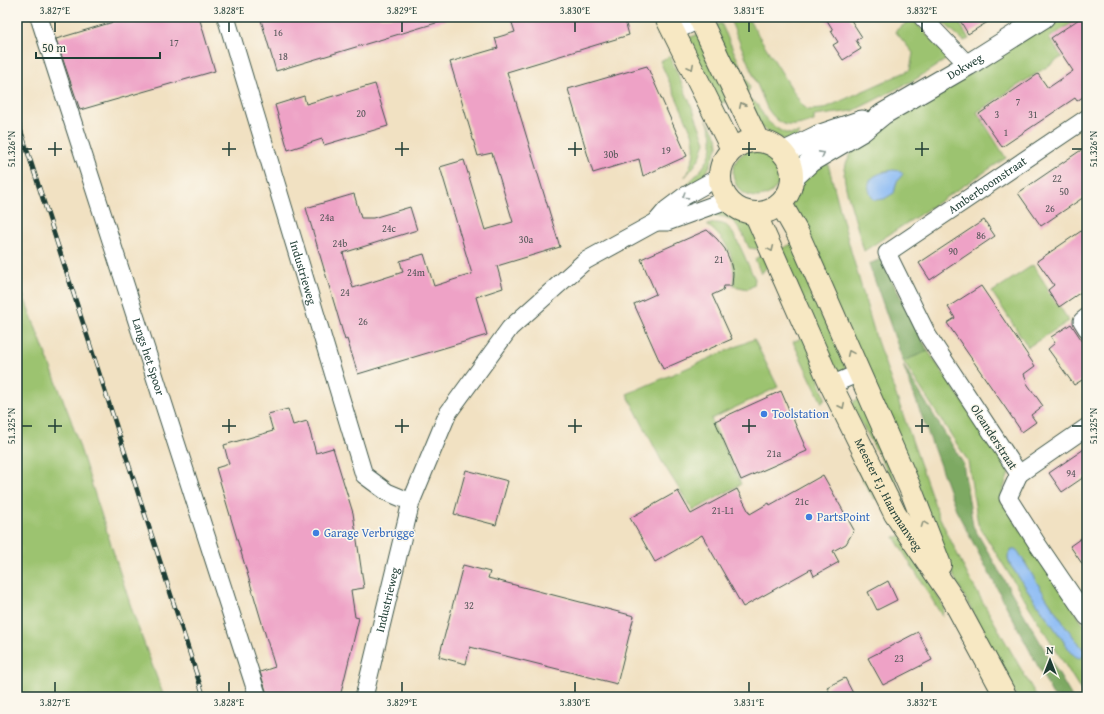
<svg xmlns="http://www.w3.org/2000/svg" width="1104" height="714" viewBox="0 0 1104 714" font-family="'Gentium Book Plus',serif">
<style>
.green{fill:#9cc36f;stroke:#5e8052;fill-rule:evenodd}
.forest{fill:#7da962;stroke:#4e734b}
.water{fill:#88b9f4;stroke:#547b94}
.building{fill:#eea2c6}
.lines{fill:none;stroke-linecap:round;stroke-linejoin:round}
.minor-casing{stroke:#3e5649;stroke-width:19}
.tertiary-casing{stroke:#3e5649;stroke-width:23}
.secondary-casing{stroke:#3e5649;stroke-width:24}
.minor{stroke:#fff;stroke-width:17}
.tertiary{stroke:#fff;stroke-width:21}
.secondary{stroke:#f7e8c3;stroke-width:22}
.rail-casing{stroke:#1f3d34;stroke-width:4.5}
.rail{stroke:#fbf7ec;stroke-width:3;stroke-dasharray:9;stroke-linecap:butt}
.oneway{stroke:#8b927c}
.oneway2{stroke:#8f9e9a}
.ticks{fill:none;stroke:#1f3d34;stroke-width:1.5}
.shop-dot{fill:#3f7fe0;stroke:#fbf7ec;stroke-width:1.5}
.labels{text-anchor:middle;stroke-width:3;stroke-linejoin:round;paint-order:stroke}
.number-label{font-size:10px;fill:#535658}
.street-label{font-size:12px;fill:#1f3d34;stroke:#fbf7ec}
.shop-label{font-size:12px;fill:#366cbe;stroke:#fbf7ec;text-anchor:start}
.neatline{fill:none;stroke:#1f3d34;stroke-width:1.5}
.ticks-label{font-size:10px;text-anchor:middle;fill:#1f3d34}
</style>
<rect width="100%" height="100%" fill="#fbf7ec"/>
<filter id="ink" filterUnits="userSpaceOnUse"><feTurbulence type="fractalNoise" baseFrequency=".025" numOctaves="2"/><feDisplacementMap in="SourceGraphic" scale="8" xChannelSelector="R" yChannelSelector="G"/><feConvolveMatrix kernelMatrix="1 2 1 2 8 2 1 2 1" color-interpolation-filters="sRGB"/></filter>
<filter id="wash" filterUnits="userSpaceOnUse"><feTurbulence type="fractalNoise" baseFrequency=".012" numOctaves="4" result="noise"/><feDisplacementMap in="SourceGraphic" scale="16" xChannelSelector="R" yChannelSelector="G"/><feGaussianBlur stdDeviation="0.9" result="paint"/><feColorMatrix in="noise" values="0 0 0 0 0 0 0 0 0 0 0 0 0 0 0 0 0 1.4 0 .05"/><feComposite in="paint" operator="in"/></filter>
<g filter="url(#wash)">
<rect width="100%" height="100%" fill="#f1e1c2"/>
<path class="green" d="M729 17H747L802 105 808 110 823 109 910 70 913 53 895 31 912 19 945 54 947 59 916 79 853 111 814 116V121C791 127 782 130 767 108Z
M937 17H956L969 39 964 41Z
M1060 17H1081L1049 38 1062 57 977 112 1006 158 864 251 846 188 844 175 846 164 855 145ZM883 171H888L902 174 897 181 895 189Z
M721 23 750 87 748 93 742 95 712 27Z
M701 33 732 99 715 106 686 39Z
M670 56 694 112 705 142 701 155 695 165 685 177C693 160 697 152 692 133L660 61Z
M751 100C759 103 761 113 766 119 771 125 782 133 790 134 793 134 797 133 800 133L794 141 784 140 758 126 748 101Z
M707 120 717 137 718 146 709 168 703 178 684 187C697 175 714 159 712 139 712 132 709 126 707 120Z
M733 173a24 24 0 1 1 48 0a24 24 0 1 1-48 0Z
M824 160 828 164 851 251 877 341 938 514 968 576 1037 697H1017L940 550 791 204 801 178Z
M725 209 747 220 764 245 756 249 749 248C738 221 730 211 701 219L699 215Z
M715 223C720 223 726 224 729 228 738 238 748 266 755 279L754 285 748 289 734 286C735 259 729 241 707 225Z
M794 243 846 369 838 373 834 372 780 249Z
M766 252 771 262 761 274 755 259Z
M1033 265 1069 321 1028 347 992 292Z
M17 279 71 420 134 616 164 697H21L17 677Z
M805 336 825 398 822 403 793 342Z
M754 339 778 387 711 419 741 484 693 511 661 460 627 394Z
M928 351 1008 468 1009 473 1000 499 1087 629V697H1085L978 524 968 461 903 361ZM1012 550 1025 562 1033 577 1069 632 1084 650 1073 654 1069 649 1011 566C1008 560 1006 554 1012 550Z
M859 399 912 516 852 406 854 401Z
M863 467 877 499 873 498 856 468Z
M903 536 944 607 942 616 894 537Z"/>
<path class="forest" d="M881 259 928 351 903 361 869 264Z
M903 365 963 463 973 526 1072 697H1054L957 512Z"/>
<path class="water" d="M893 170 901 171 903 174 897 181 894 193 884 199 875 200C871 197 870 194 869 189 866 176 883 172 893 170Z
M1012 550H1017L1019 553C1039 586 1059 620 1084 650L1085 652 1081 658C1075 658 1072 653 1069 649L1011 566C1008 560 1006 554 1012 550Z"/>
<g id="blocks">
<path class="building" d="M130 17H199L215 71 80 110 56 39Z
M264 17H445L446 20 276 71 261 20 265 19Z
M510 17H624L629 35 507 72 560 247 497 266 503 288 476 297 487 335 358 374 347 339 345 340 306 208 354 194 361 218H373L410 207 417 230 343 253 353 288 403 272 400 261 424 254 434 286 472 274 440 167 464 160 485 230 513 222 492 153 478 156 450 62 498 48 495 38 515 32Z
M825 17H849L862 37 856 40 861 49 843 60 833 45 838 42 831 31 833 30Z
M958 17H996L968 34Z
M1082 17H1087V94L1077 101 1075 98 1002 147 979 114 1038 74 1048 88 1073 71 1051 38Z
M647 66 687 156 643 176 639 159 593 173 568 89Z
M375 84 388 126 324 145 322 139 288 150 275 105 304 96 306 104Z
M1087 146V195L1041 226 1018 193Z
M984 220 995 236 930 280 919 263Z
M1087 227V288L1059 307 1048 290 1054 285 1037 261Z
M707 230 717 239 725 249 730 261 733 273 732 286H724L723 290 712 295 732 339 663 369 634 304 656 294 641 259Z
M981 286 1035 366 1024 374 1027 381 1026 382 1043 406 1031 415 1036 422 1022 432 947 323 955 318 948 307Z
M1071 324 1087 348V377L1074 385 1048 349 1055 343 1051 337Z
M781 391 807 451 741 480 715 421Z
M288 409 293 425 307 421 316 453 333 448 353 513 364 588 351 590 355 617 359 618 340 697H268L260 672 275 667 216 468 229 464 224 445 273 431 268 414Z
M1087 447V475L1062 492 1049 473Z
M466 470 508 481 496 525 454 514Z
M823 475 854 530 846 544 833 551 839 562 814 576 811 569 743 607 702 535 655 562 630 518 678 491 691 514 737 489 750 514 769 503 770 505Z
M1087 534V571L1070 546Z
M463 565 490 572 488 578 634 616 617 684 470 647 466 664 439 657Z
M888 581 897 600 877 610 868 592Z
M918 632 932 660 883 685 868 658Z
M845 678 855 697H832L827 687Z"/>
</g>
</g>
<g filter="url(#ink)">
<use href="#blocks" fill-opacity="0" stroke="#3e5649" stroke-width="1"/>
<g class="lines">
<defs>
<g id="minor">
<path id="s1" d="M39 17 258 697"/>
<path id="s2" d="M226 17 364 475 387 492 411 502"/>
<path d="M922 17 968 65"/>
<path d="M673 32 701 19"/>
<path d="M656 222H667L727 200"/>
<path d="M1087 317 1082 321 1087 329"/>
<path d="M831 385 859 373"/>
<path id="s3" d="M1019 474 928 336 887 253 1087 118"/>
<path d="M1019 474 1008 498 1038 545 1087 617"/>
<path d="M1019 474 1087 427"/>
<path id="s4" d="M364 697 411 502 448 413 510 328 585 261 656 222 667 209 683 197 719 177"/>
</g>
<g id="tertiary">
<path d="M783 153 818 136 862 121"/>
<path id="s5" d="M792 179 811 161 862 131 883 114 968 65 1044 17"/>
</g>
<g id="secondary">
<path d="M666 17 732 149"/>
<path d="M699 17 758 141"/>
<circle cx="756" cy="177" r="36"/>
<path d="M781 204 798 234 911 490 940 565"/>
<path id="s6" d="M755 213 831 385 895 514 953 599 1006 697"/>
</g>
</defs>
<use href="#minor" class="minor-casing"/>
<use href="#tertiary" class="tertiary-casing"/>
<use href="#secondary" class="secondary-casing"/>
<use href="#minor" class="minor"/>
<use href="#tertiary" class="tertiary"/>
<use href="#secondary" class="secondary"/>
<defs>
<path id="rail" d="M17 119 204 697"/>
</defs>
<use href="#rail" class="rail-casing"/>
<use href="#rail" class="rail"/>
</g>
<defs><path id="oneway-chevron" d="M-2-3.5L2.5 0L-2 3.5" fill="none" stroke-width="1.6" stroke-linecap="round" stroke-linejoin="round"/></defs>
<g class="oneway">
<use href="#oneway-chevron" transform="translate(691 67) rotate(63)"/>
<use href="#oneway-chevron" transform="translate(742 105) rotate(-115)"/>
<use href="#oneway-chevron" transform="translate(771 249) rotate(66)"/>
<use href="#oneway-chevron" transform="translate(850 353) rotate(-114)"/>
<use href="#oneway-chevron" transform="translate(842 406) rotate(64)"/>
<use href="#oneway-chevron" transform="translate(924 524) rotate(-111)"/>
</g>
<g class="oneway2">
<use href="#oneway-chevron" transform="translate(822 154) rotate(-28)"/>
<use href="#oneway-chevron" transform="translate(685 196) rotate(148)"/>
</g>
</g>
<path class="ticks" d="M55 22V32M229 22V32M402 22V32M575 22V32M749 22V32M922 22V32M55 142V156M229 142V156M402 142V156M575 142V156M749 142V156M922 142V156M22 149H32M48 149H62M222 149H236M395 149H409M568 149H582M742 149H756M915 149H929M1072 149H1082M55 419V433M229 419V433M402 419V433M575 419V433M749 419V433M922 419V433M22 426H32M48 426H62M222 426H236M395 426H409M568 426H582M742 426H756M915 426H929M1072 426H1082M55 682V692M229 682V692M402 682V692M575 682V692M749 682V692M922 682V692"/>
<g class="shop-dot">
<circle cx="764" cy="414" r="4"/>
<circle cx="809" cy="517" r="4"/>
<circle cx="316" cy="533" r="4"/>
</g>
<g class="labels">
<g class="number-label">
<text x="278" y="36">16</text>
<text x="174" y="46">17</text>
<text x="283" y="60">18</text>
<text x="1018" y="105">7</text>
<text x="361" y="117">20</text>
<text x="997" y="118">3</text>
<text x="1033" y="118">31</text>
<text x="1006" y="136">1</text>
<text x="666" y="154">19</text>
<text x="611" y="158">30b</text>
<text x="1057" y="182">22</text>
<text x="1064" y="195">50</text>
<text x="1050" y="212">26</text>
<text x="327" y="221">24a</text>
<text x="389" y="232">24c</text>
<text x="981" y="239">86</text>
<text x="526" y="243">30a</text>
<text x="340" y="247">24b</text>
<text x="953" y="255">90</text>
<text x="719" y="263">21</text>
<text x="416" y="276">24m</text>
<text x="345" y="296">24</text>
<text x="363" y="325">26</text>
<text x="774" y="457">21a</text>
<text x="1071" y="477">94</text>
<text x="802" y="505">21c</text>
<text x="723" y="514">21-L1</text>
<text x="469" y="609">32</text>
<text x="899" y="662">23</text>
</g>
<g class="street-label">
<text dy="4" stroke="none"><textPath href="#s5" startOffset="207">Dokweg</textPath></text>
<text dy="4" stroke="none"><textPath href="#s3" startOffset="379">Amberboomstraat</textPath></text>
<text dy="4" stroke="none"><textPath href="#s2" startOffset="267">Industrieweg</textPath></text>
<text dy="4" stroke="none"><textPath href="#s1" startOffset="357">Langs het Spoor</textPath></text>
<text transform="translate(994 437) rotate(57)" y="4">Oleanderstraat</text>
<text dy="4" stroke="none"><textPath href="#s6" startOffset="312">Meester F.J. Haarmanweg</textPath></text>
<text dy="4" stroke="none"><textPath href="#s4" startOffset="100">Industrieweg</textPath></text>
</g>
<g class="shop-label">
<text x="772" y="418">Toolstation</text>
<text x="817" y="521">PartsPoint</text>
<text x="324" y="537">Garage Verbrugge</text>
</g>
</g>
<rect width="1104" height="714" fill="none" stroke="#fbf7ec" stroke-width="44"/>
<g transform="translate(1050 660)" stroke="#fbf7ec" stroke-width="3" paint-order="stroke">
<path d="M0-3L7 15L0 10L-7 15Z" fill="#1f3d34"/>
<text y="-6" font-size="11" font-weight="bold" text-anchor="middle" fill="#1f3d34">N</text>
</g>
<path d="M36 52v6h124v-6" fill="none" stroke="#1f3d34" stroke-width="2"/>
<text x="42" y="52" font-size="12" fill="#1f3d34" stroke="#fbf7ec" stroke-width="3" paint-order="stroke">50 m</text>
<rect x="22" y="22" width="1060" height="670" class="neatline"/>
<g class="ticks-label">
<text x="55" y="14">3.827°E</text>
<text x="229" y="14">3.828°E</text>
<text x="402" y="14">3.829°E</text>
<text x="575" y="14">3.830°E</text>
<text x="749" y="14">3.831°E</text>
<text x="922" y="14">3.832°E</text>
<text transform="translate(11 149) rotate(-90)" y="4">51.326°N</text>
<text transform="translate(1093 149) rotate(-90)" y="4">51.326°N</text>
<text transform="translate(11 426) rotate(-90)" y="4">51.325°N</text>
<text transform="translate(1093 426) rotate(-90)" y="4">51.325°N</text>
<text x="55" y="706">3.827°E</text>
<text x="229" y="706">3.828°E</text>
<text x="402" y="706">3.829°E</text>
<text x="575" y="706">3.830°E</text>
<text x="749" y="706">3.831°E</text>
<text x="922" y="706">3.832°E</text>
</g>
</svg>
